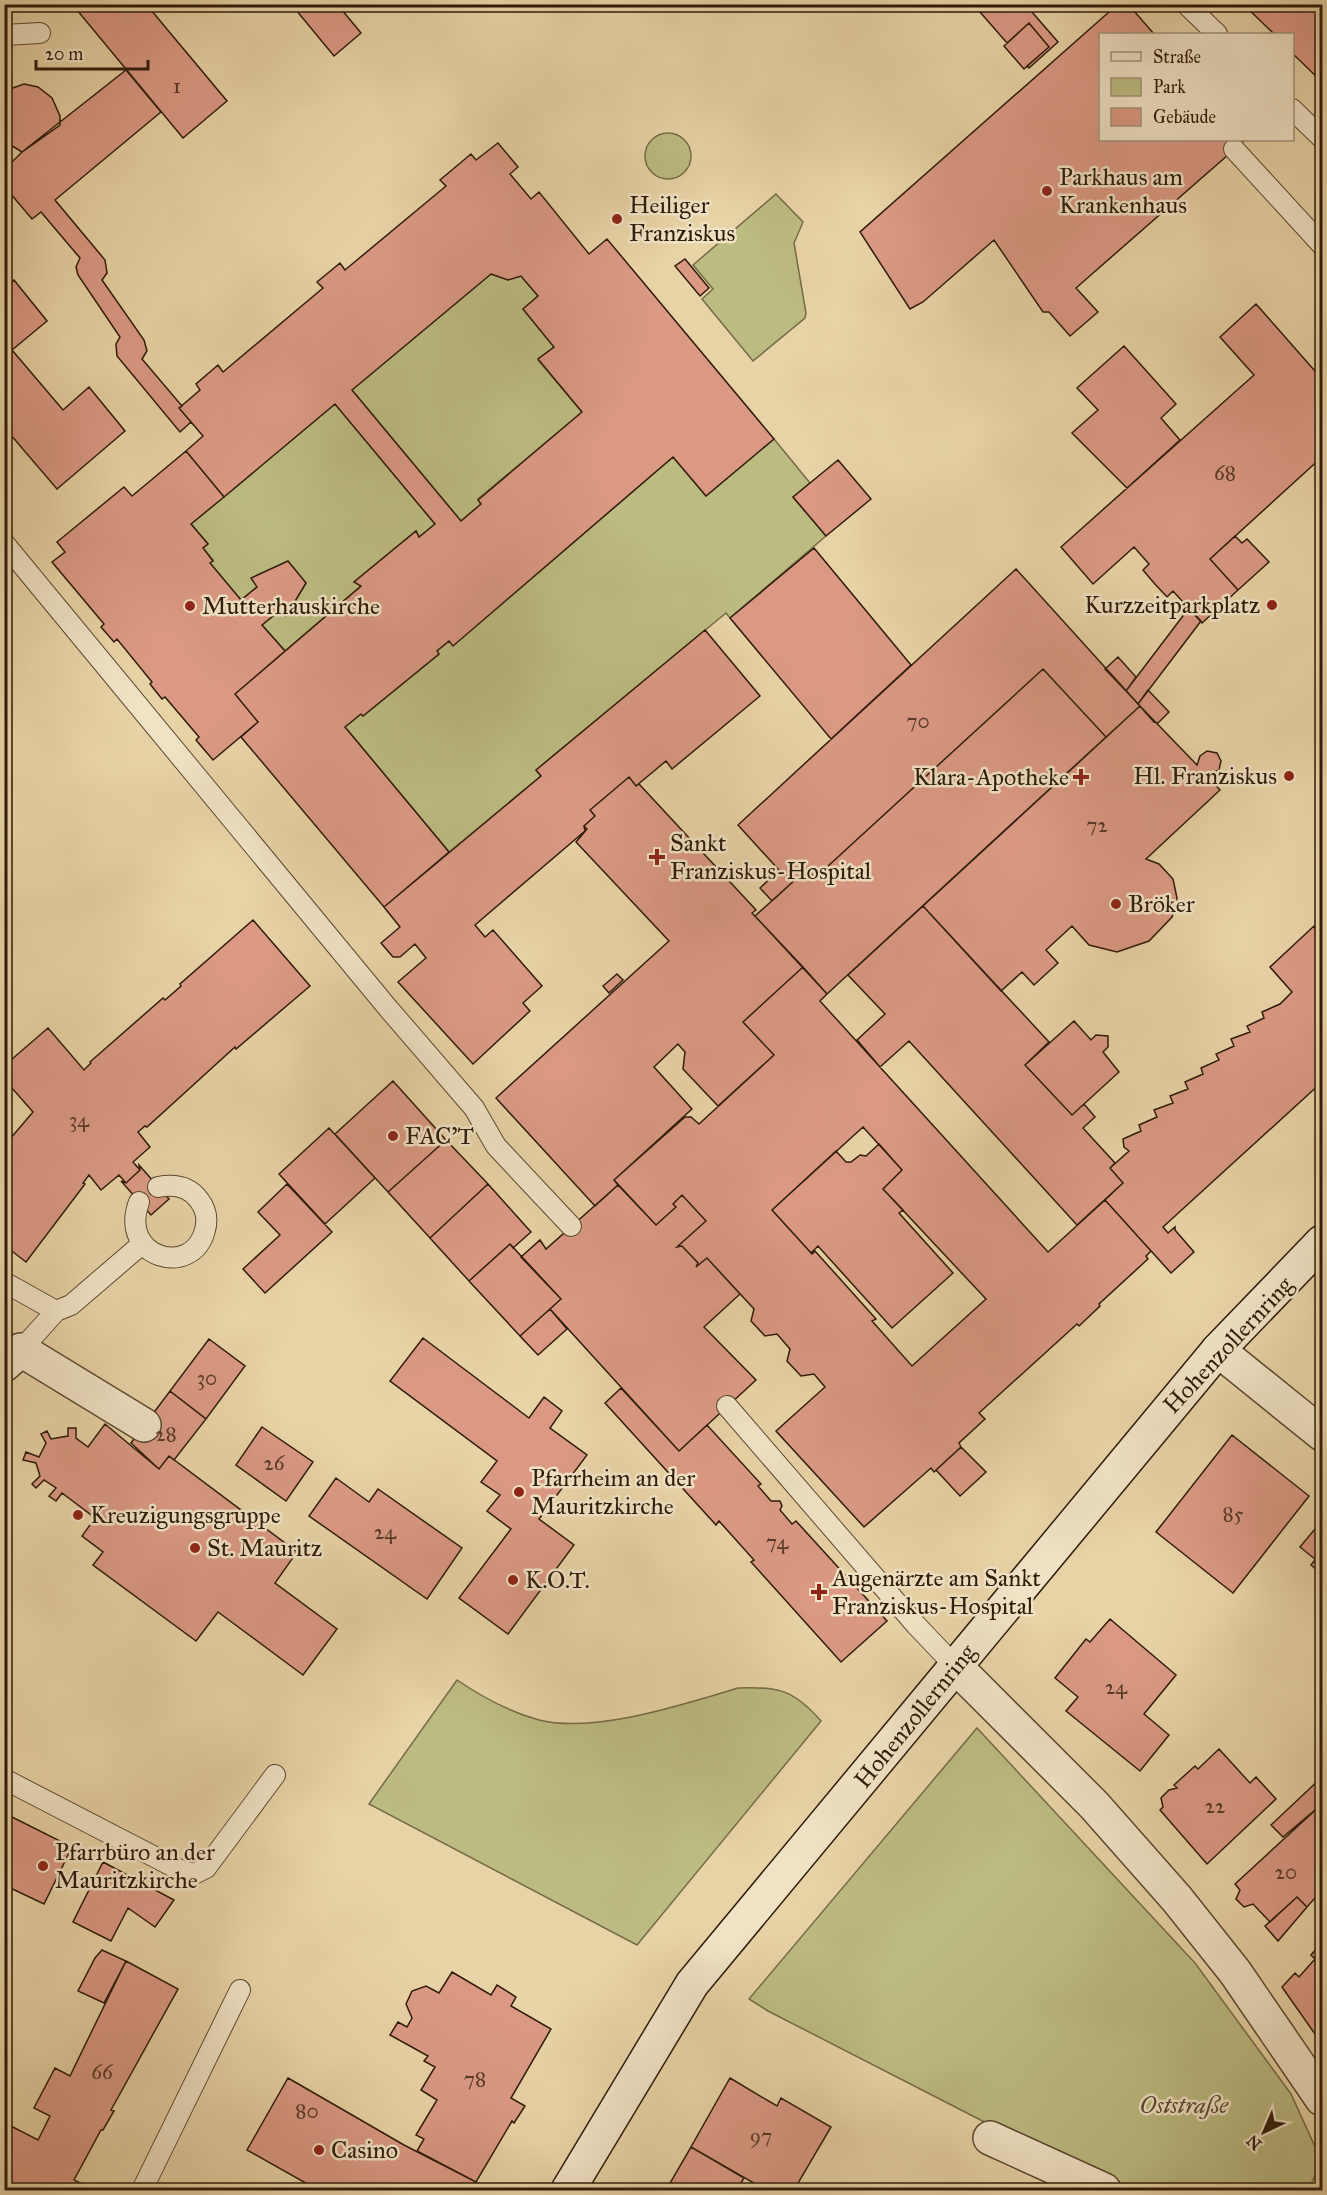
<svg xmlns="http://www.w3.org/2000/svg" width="1327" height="2195" viewBox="0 0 1327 2195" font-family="'IM FELL Great Primer',serif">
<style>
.green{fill:#bcbb82;stroke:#756b46;stroke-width:1.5}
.building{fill:#db9984;stroke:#2e1b0a;stroke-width:1.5;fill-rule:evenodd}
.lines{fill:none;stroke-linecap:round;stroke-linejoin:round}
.lane-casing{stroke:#5c4931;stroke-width:22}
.street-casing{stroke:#5c4931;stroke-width:36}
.secondary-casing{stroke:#2e1b0a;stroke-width:36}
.lane{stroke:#f0e2c5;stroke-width:20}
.street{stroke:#f0e2c5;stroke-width:33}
.secondary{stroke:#f0e2c5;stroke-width:33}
.poi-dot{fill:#8f2418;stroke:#f0e2c5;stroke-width:2}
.labels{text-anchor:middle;stroke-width:5;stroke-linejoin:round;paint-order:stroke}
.number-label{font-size:21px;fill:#593a28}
.poi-label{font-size:24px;fill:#2e1b0a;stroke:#f0e2c5;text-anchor:start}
.street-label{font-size:24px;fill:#2e1b0a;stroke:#f0e2c5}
.park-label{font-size:24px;font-style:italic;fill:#594b2e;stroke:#f0e2c5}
</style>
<rect width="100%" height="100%" fill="#e8d3a6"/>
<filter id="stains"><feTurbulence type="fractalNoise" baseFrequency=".00333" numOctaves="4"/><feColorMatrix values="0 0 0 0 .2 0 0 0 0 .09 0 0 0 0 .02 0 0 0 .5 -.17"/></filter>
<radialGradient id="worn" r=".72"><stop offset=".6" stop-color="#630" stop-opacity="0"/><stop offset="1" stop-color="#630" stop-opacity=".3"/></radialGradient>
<path class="green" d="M645 156a23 23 0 1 1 46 0a23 23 0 1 1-46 0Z
M776 194 803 222 794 243 806 313 805 318 753 361 702 299 713 289 693 265Z
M491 274 508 280 521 276 538 296 523 309 554 347 538 360 582 412 478 499 481 504 461 521 352 390Z
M335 404 435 524 419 537 416 531 355 582 361 586 285 651 262 625 278 612 286 616 306 583 288 562 241 600 210 563 213 560 203 548 208 544 191 524Z
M774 439 810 483 793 497 826 536 730 618 726 613 536 770 541 776 449 852 345 727 361 714 363 716 439 654 437 651 449 641 453 645 673 457 706 496Z
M457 1680C482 1697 510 1712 539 1720 594 1734 684 1704 738 1688 778 1686 794 1690 821 1721L637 1945 369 1804Z
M977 1728 1195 1963 1291 2094 1322 2162 1308 2190H1126L1002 2131 768 2011 749 1999Z"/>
<path class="building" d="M72 4H146L227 101 183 138Z
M291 4H337L361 33 334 56Z
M973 4H1025L1058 42 1029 68 1027 66 1049 47 1029 23 1007 43Z
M1118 4H1128L1154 34H1100V140H1245L1076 288 1098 312 1070 336 1049 312H1043L994 240 923 302 910 309 860 232Z
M1243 4H1322V82L1292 53V34H1274Z
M1029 23 1049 47 1024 69 1004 46Z
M126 70 161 112 55 200 105 260 107 273 102 280 144 340 147 351 142 359 182 406 179 408 191 422 180 432 117 356 116 344 120 337 78 275 76 267 80 258 41 212 32 219 4 186V170L22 152Z
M24 84 38 87 52 98 60 116V125L22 152 4 141V91Z
M498 143 518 167 510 174 531 199 539 192 589 254 607 239 774 439 706 496 673 457 453 646 449 641 437 651 439 654 363 716 361 714 345 727 449 852 384 907 241 737 258 722 235 694 361 586 354 582 416 531 419 537 435 524 335 404 224 497 186 451 203 436 179 408 200 390 196 384 218 365 223 372 323 288 317 282 340 263 345 270 446 186 440 180 471 154 476 160ZM491 274 508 280 521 276 538 296 523 309 554 347 538 359 582 412 478 500 481 504 461 521 352 390Z
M685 259 709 288 700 296 675 266Z
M14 280 47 321 12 350 63 410 89 387 125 431 57 489 4 427V288Z
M1256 304 1322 379V457L1210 559 1238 590 1202 623 1173 591 1167 597 1154 583 1143 570 1149 564 1134 547 1093 584 1061 547 1254 375 1220 337Z
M1124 346 1176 404 1161 418 1180 440 1127 488 1072 433 1098 410 1077 388Z
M186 451 224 497 191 524 208 544 203 548 213 561 210 563 241 600 257 587 251 578 288 561 306 583 286 616 278 612 262 625 285 651 235 694 258 722 213 760 196 740 199 737 165 697 162 699 150 684 152 682 117 639 114 642 101 627 104 624 52 562 65 552 57 542 124 487 132 496Z
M838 460 871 499 826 536 793 497Z
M1235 536 1242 543 1247 539 1269 562 1238 590 1210 559Z
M814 548 911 665 831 739 730 618Z
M1016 569 1140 706 1106 737 1043 669 815 878 807 869 772 901 760 888 779 870 738 825Z
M1189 608 1201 621 1138 704 1126 691Z
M705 630 760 696 672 769 666 761 636 786 629 777 590 810 595 816 584 826 585 831 475 925 485 937 493 930 542 986 523 1003 530 1011 473 1064 398 982 426 958 415 944 400 957H393L381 943 400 927 384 907 541 776 536 770Z
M1118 657 1136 677 1126 691 1105 669Z
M1043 669 1106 737 827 994 755 916 807 869 815 878Z
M1148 690 1169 712 1158 723 1154 722 1138 704Z
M1140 706 1197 765 1200 756 1207 751 1217 753 1221 761 1219 770 1206 775 1220 790 1146 859 1159 864 1173 879 1177 898 1172 917 1149 941 1117 952 1089 945 1072 926 1046 950 1058 963 1034 985 1022 972 1001 991 923 906Z
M629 777 636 786 639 784 756 910 752 913 803 967 743 1022 774 1055 718 1106 683 1069 685 1052 678 1044 654 1067 692 1109 614 1180 618 1185 595 1206 496 1098 669 941 576 842 587 829 584 826 595 816 590 810Z
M923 906 1049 1042 1025 1065 1072 1115 1084 1104 1095 1117 1083 1128 1115 1163 1110 1168 1123 1183 1077 1225 909 1041 880 1067 857 1040 885 1014 848 975Z
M253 920 310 986 236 1049 235 1047 147 1127 145 1126 138 1132 150 1147 133 1162 140 1170 126 1183 119 1175 101 1190 89 1175 83 1183 85 1184 26 1262 4 1245V1146L33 1112 4 1079V1066L48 1028 84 1070 91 1063 90 1062 163 998 165 1000 181 986 180 984Z
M1314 926 1322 935V1082L1163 1227 1168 1233 1175 1227V1230L1194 1252 1171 1273 1105 1200 1123 1183 1110 1168 1129 1151 1124 1147 1123 1139 1141 1131 1139 1125 1157 1117 1154 1110 1173 1103 1170 1096 1188 1089 1185 1082 1203 1074 1201 1068 1219 1060 1216 1054 1234 1046 1231 1039 1250 1032 1247 1026 1264 1018 1262 1012 1280 1004 1292 992 1270 967Z
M803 967 827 994 820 1001 1048 1252 1105 1200 1151 1251 1146 1256 1148 1259 1099 1304 1100 1306 1079 1326 1077 1324 979 1413 985 1419 959 1443 961 1447 934 1472 931 1468 864 1527 776 1431 825 1387 814 1374 801 1376 787 1361 790 1349 777 1334 765 1336 751 1321 754 1309 707 1258 696 1267 698 1263 682 1246 677 1247 706 1221 682 1195 673 1204 676 1207 656 1225 614 1180 685 1117H691L699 1124 774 1055 743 1022ZM863 1127 902 1170 883 1189 986 1299 912 1366 872 1321 876 1319 815 1251 812 1254 772 1210Z
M617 974 623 980 609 993 603 986Z
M1074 1021 1091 1040 1096 1035 1108 1036V1047L1103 1052 1119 1072 1072 1115 1025 1065Z
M393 1081 446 1140 388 1192 335 1134Z
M329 1128 375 1178 325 1224 279 1174Z
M446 1140 488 1184 430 1238 388 1192Z
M879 1144 902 1170 883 1189 903 1210 899 1213 953 1273 892 1328 818 1246 811 1253 772 1210 836 1151 846 1162H851L860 1155 866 1156Z
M139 1165 169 1199 151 1215 121 1181 126 1183 140 1170Z
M287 1184 332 1232 265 1293 243 1269 280 1235 258 1212Z
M488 1184 531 1232 513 1248 510 1244 469 1281 430 1238Z
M618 1185 656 1225 676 1207 673 1204 682 1195 706 1221 677 1247 682 1246 698 1263 696 1267 707 1258 740 1294 704 1327 756 1380 679 1451 550 1309 561 1299 521 1257 540 1240 546 1249Z
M510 1244 561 1299 520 1336 469 1281Z
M550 1309 567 1329 538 1355 520 1336Z
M423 1338 529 1418 544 1397 562 1411 550 1428 587 1455 539 1519 574 1545 508 1634 459 1598 511 1529 487 1511 500 1495 481 1482 497 1461 390 1381Z
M209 1339 245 1366 206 1419 170 1391Z
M621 1388 679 1451 707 1425 761 1484 758 1486 771 1501H780L782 1506 780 1510 792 1524 796 1521 887 1621 841 1662 751 1562 754 1560 719 1521 716 1525 605 1403Z
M170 1391 206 1419 174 1460 169 1456 159 1469 131 1443Z
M105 1424 159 1469 169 1456 297 1552 275 1583 337 1629 303 1675 218 1612 196 1641 93 1565 103 1552 82 1536 95 1518 62 1493 56 1501 49 1496 56 1488 44 1480 36 1488 32 1484 40 1476 36 1463 23 1460 26 1452 39 1457 46 1443 41 1434 47 1431 51 1439 68 1436V1428H76V1438L88 1447Z
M262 1427 313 1462 286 1501 236 1465Z
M1232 1435 1309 1496 1233 1593 1156 1532Z
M961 1447 986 1472 960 1496 936 1470Z
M336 1478 369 1502 378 1489 462 1548 427 1599 309 1516Z
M1320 1523 1322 1525V1551L1316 1560 1300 1547Z
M1322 1551V1568L1319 1572 1311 1565Z
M1110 1619 1176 1675 1144 1714 1169 1735 1140 1771 1066 1711 1078 1697 1055 1678 1086 1639 1090 1642Z
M1219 1749 1250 1783 1256 1777 1276 1799 1207 1864 1160 1810 1163 1807 1161 1798 1169 1790 1177 1788 1174 1785 1195 1766 1198 1769Z
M1322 1777V1804L1283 1837 1271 1825Z
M1322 1804V1890L1307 1907 1297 1897 1270 1922 1253 1904 1244 1907 1236 1899 1240 1890 1235 1884Z
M4 1813 72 1847 44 1904 4 1885Z
M103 1862 174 1900 155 1927 128 1908 111 1941 73 1922Z
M1297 1897 1307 1907 1278 1941 1265 1926Z
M1322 1942V2044L1282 1987 1295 1973 1299 1977 1315 1959 1311 1955Z
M102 1950 126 1961 104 2003 78 1991 95 1958Z
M126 1961 178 1989 111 2110 114 2111 103 2130H101L74 2180 85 2185 82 2190H4L7 2170 4 2169V2133L9 2125 38 2140 50 2116 34 2108 55 2068 70 2076Z
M452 1972 491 1995 497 1985 516 1997 511 2006 551 2029 511 2098 525 2106 514 2123 512 2121 476 2182 417 2151 424 2139 416 2135 437 2100 421 2090 435 2067 424 2061 428 2056 390 2035 398 2022 407 2027 412 2018 406 2004 412 1991 426 1986 439 1993Z
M288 2078 404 2145 476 2182 481 2185 478 2190H318L247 2150Z
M730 2078 777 2106 781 2098 831 2127 794 2190H766L691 2147Z
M691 2147 744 2178 737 2190H666Z"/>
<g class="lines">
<defs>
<path id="lane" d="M1186 4 1217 34
M4 35 40 33
M1292 109 1322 138
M1234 149 1322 245
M4 543 387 1007 474 1108 496 1146 571 1226
M139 1202C118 1258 193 1279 205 1230 208 1219 206 1209 199 1200 189 1186 174 1184 158 1187
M4 1282 56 1311
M21 1350 56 1311 71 1305 142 1244
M727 1406 916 1625 955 1666
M4 1779 180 1870 194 1874 206 1868 275 1775
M142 2190 240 1990"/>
<path id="street" d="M1218 1350 1322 1434
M4 1365 21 1350 144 1425
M955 1666 1094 1805 1177 1899 1235 1972 1322 2099
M990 2138 1104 2190"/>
<path id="secondary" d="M568 2190 692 1984 1218 1350 1322 1242"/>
</defs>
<use href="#lane" class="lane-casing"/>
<use href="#street" class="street-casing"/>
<use href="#secondary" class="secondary-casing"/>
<use href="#lane" class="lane"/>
<use href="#street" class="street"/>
<use href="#secondary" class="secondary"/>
</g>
<g class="poi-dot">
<circle cx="1047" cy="191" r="6"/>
<circle cx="617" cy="219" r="6"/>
<circle cx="1272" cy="605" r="6"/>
<circle cx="190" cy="606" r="6"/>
<circle cx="1289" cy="776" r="6"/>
<path d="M1078 768h6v6h6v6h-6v6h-6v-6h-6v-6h6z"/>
<path d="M654 848h6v6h6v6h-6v6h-6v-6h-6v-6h6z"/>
<circle cx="1116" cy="904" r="6"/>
<circle cx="393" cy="1136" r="6"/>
<circle cx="519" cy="1492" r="6"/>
<circle cx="78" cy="1515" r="6"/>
<circle cx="195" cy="1548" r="6"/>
<circle cx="513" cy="1580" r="6"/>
<path d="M816 1583h6v6h6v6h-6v6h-6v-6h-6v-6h6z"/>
<circle cx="43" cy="1866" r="6"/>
<circle cx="319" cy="2150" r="6"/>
</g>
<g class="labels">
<g class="number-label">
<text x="177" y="93">1</text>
<text x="1225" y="480">68</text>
<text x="918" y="728">70</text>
<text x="1097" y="832">72</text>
<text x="79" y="1127">34</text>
<text x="207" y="1385">30</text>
<text x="166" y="1441">28</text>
<text x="274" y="1470">26</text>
<text x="1233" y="1521">85</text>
<text x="385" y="1539">24</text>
<text x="777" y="1549">74</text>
<text x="1116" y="1694">24</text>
<text x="1215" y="1813">22</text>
<text x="1286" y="1879">20</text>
<text x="102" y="2079">66</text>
<text x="475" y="2086">78</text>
<text x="307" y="2118">80</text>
<text x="761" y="2143">97</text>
</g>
<g class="poi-label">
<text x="1059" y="185">Parkhaus am<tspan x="1059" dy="28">Krankenhaus</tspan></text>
<text x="629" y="213">Heiliger<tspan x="629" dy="28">Franziskus</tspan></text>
<text x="1260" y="613" text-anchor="end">Kurzzeitparkplatz</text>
<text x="202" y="614">Mutterhauskirche</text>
<text x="1277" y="784" text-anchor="end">Hl. Franziskus</text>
<text x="1069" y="785" text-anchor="end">Klara-Apotheke</text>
<text x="670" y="851">Sankt<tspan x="670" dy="28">Franziskus-Hospital</tspan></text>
<text x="1128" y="912">Bröker</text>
<text x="405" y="1144">FAC'T</text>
<text x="531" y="1486">Pfarrheim an der<tspan x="531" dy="28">Mauritzkirche</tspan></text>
<text x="90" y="1523">Kreuzigungsgruppe</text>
<text x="207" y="1556">St. Mauritz</text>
<text x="832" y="1586">Augenärzte am Sankt<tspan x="832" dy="28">Franziskus-Hospital</tspan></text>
<text x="525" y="1588">K.O.T.</text>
<text x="55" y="1860">Pfarrbüro an der<tspan x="55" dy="28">Mauritzkirche</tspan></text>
<text x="331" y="2158">Casino</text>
</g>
<g class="street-label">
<text transform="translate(1228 1345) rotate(-47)" y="8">Hohenzollernring</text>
<text transform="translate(915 1716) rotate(-51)" y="8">Hohenzollernring</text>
</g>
<g class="park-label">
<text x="1184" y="2113">Oststraße</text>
</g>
</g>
<rect width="1327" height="2195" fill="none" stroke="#e8d3a6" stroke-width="24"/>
<rect x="6" y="6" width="1315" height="2183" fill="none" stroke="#2e1b0a" stroke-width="3"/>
<rect x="12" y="12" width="1303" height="2171" fill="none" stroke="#2e1b0a" stroke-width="1.5"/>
<rect x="1099" y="33" width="195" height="108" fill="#f0e2c5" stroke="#a2927a" stroke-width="1.5"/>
<rect x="1111" y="52" width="30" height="9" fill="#f0e2c5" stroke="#a2927a" stroke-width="1.5"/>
<text x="1153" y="63" font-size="18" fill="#2e1b0a">Straße</text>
<rect x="1111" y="78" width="30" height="18" fill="#bcbb82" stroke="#a2927a" stroke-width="1.5"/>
<text x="1153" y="93" font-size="18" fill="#2e1b0a">Park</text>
<rect x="1111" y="108" width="30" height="18" fill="#db9984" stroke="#a2927a" stroke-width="1.5"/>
<text x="1153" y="123" font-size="18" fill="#2e1b0a">Gebäude</text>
<g transform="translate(1264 2132) rotate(224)" stroke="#f0e2c5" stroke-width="4.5" paint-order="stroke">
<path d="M0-4.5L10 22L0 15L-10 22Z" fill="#2e1b0a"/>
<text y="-9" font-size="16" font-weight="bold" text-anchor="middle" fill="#2e1b0a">N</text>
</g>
<path d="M36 60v9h112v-9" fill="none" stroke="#2e1b0a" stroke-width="3"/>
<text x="45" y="60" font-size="18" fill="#2e1b0a" stroke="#f0e2c5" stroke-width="4.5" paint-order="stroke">20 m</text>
<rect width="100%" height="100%" filter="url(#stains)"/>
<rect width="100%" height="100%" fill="url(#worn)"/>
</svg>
